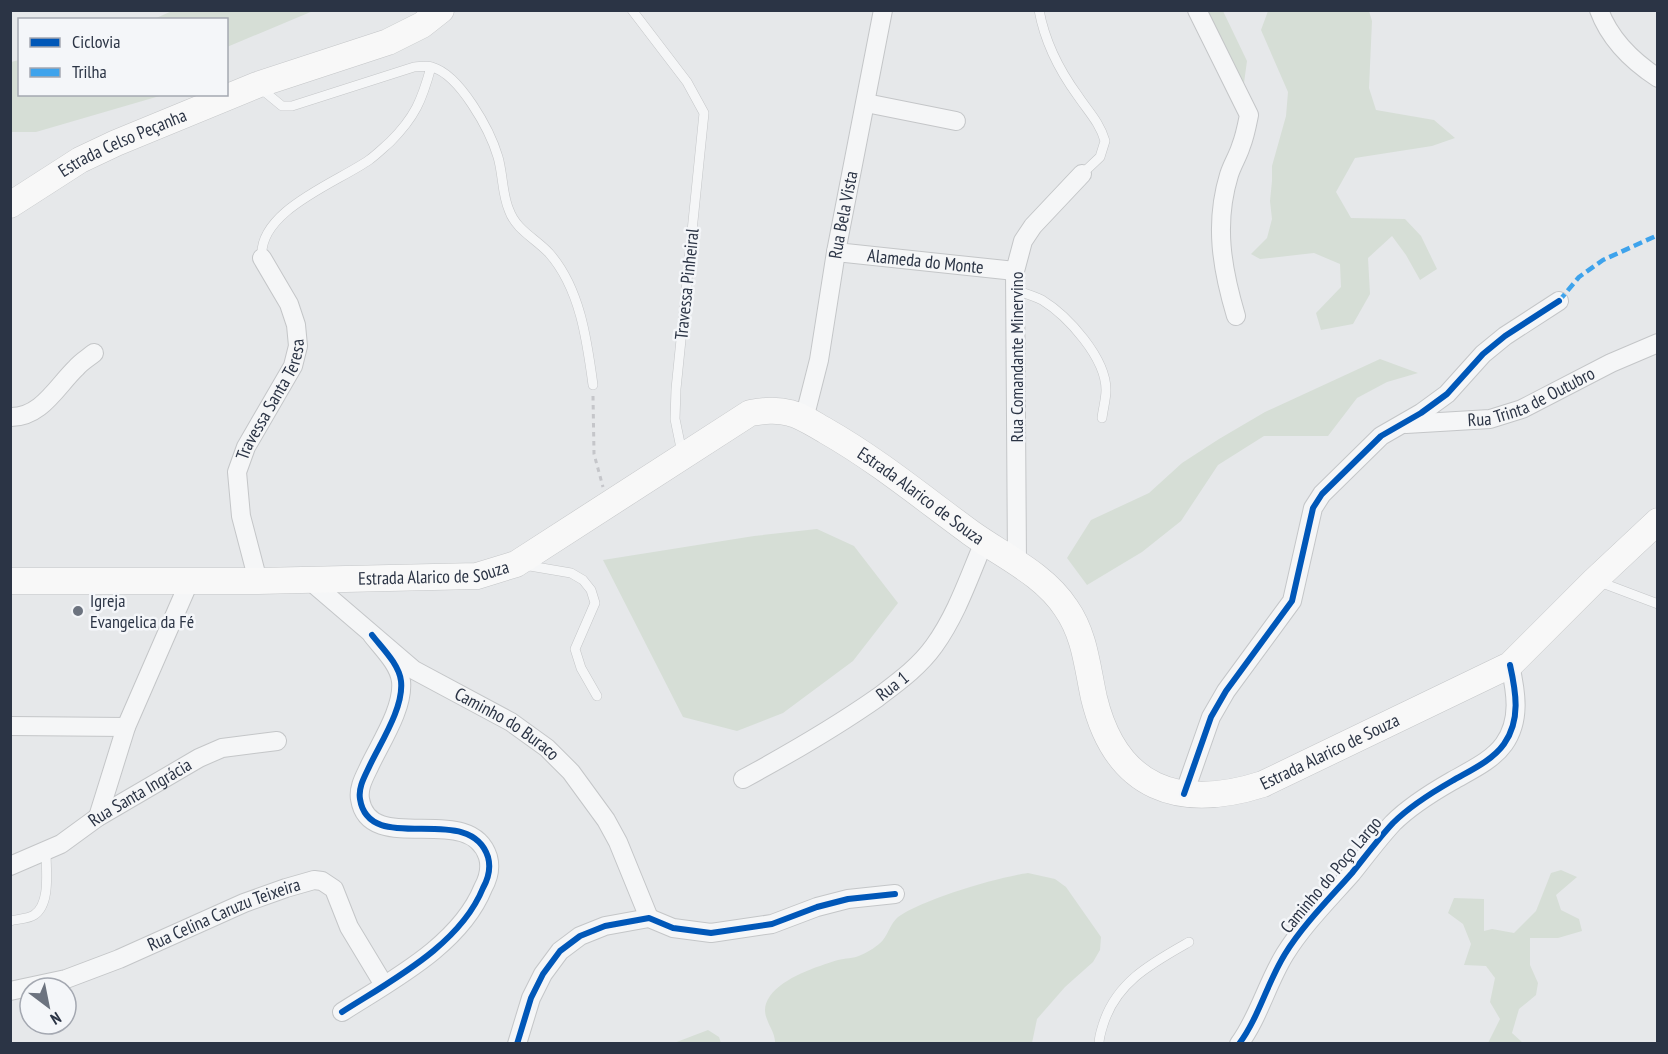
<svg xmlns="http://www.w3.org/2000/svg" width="1668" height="1054" viewBox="0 0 1668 1054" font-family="'PT Sans Narrow',sans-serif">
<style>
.green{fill:#d6ded6}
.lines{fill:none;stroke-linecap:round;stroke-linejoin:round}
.service-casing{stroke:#c4c6c8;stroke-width:10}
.minor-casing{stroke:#c4c6c8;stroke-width:20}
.secondary-casing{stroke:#c4c6c8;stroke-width:27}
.path{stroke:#c5c6ca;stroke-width:3;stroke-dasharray:4.5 4.5;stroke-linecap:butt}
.service{stroke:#f5f6f7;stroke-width:9}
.minor{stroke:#f5f6f7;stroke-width:18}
.secondary{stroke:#f8f8f8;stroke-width:26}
.quiet{stroke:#3ea3ec;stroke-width:4.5;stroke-dasharray:9 4.5;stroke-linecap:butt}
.cycleway-casing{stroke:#f4f6f9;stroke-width:10}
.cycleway{stroke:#0057b8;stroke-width:6}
.poi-dot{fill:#6c737f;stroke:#f4f6f9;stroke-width:2}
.labels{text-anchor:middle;stroke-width:5;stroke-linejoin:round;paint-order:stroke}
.street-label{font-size:18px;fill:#2b3445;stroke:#f4f6f9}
.poi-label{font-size:18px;fill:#2b3445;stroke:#f4f6f9;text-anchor:start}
</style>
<rect width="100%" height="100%" fill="#e6e8ea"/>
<path class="green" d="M172 11V10L313 11 227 47 226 20 154 19Z
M1190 11H1223L1247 61 1244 83 1233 100Z
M1268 11H1369L1372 21 1369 88 1376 110 1434 120 1455 138 1432 146 1355 158 1336 192 1351 218 1405 219 1421 236 1437 269 1420 280 1406 255 1392 236 1368 258 1370 294 1353 324 1321 330 1316 313 1341 287 1340 264 1314 253 1260 259 1251 254 1267 238 1272 219 1270 201 1272 181V166L1286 116 1288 92 1261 30Z
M19 60 20 94 163 95 36 132H11V62Z
M1380 359 1418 373 1387 382 1357 398 1328 436H1264L1218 465 1181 521 1142 552 1087 585 1067 558 1091 520 1149 493 1182 463 1219 439 1265 412Z
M817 529 854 546 898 603 853 661 783 713 737 731 683 717 603 560 754 536Z
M1561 870 1577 877 1556 895 1561 910 1579 919 1582 931 1558 938H1530V965L1538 983 1536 995 1519 1009 1512 1033 1523 1043H1488L1500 1019 1490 1002 1495 978 1486 966 1464 965 1471 944 1463 924 1448 913 1454 898 1484 899V931L1492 929 1514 933 1536 911 1551 873Z
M1028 873 1055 879 1066 887 1101 937 1100 950 1093 962 1065 987 1037 1019 1032 1043H775C776 1028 756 1015 770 996 784 977 816 967 838 960 845 958 853 959 861 955 868 952 878 946 883 940 889 932 891 923 898 917 923 899 998 877 1028 873Z
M708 1030 719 1037 721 1043H674Z"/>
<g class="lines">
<defs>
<path id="service" d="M632 10 687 82 704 113 676 389 675 419 682 453
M1039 10C1045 43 1059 70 1078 96 1088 111 1100 123 1105 141L1100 157 1082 174
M259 87 282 106H292L414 67C419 67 427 65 432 67 460 75 490 130 498 157 503 174 502 194 509 210 516 230 535 238 549 253 580 288 587 340 593 385
M262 258C257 211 338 182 369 160 376 155 383 148 390 142 415 117 422 100 431 67
M1015 290C1024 293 1034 296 1042 300 1068 316 1106 358 1106 390 1106 399 1103 409 1102 418
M524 565 571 573 583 580 591 590 595 603 575 649 581 668 597 696
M1597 581 1658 604
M10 921C17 919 28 919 34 915 51 904 46 870 46 852
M1099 1044C1099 1037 1101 1031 1103 1025 1116 982 1152 963 1189 942"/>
<g id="minor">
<path d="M1197 10 1249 115C1247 125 1245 136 1241 146 1238 156 1232 165 1229 175 1214 224 1222 269 1236 316"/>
<path d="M1599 10C1610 40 1632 61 1658 78"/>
<path d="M866 103 956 121"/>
<path id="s1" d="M836 252 1015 271"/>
<path d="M10 417C41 418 57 386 76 368 81 362 88 358 94 353"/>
<path id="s2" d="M804 419 819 360 836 252 883 10"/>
<path id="s3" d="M1406 424 1490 419 1522 409 1611 363 1658 343"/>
<path d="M1017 564 1015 271 1023 241 1033 226 1082 174"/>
<path id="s4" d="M309 580 414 670 511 722 547 748 571 772 606 820 618 842 649 918"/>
<path id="s5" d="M258 581 241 516 237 472 246 447 293 366 298 346 296 325 289 304 262 258"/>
<path d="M10 726 126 727"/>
<path id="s6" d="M743 779C789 754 834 728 877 698 898 682 919 667 934 646 957 614 969 577 984 542"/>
<path d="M1184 794 1211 717 1226 691 1292 601 1313 508 1322 494 1381 436 1421 413 1447 394 1483 354 1505 336 1559 301"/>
<path d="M98 817 126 727 190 580"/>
<path id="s7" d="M10 866 61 844 98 817 199 758 222 748 277 741"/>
<path id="s8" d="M10 991 66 979 119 959 244 903 286 888 314 880 322 881 334 889 349 927 384 985"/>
<path d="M342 1012C392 980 460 945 483 888 488 879 491 868 488 857 470 800 369 858 360 799 358 787 365 776 370 765 381 742 404 707 401 681 399 664 382 648 372 635"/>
<path d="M517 1044 531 998 543 974 560 951 580 936 605 926 649 918 673 928 711 933 772 924 817 907 848 899 895 894"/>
<path d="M1239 1044C1259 1017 1267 983 1285 954 1303 925 1329 899 1352 873 1365 857 1378 839 1393 823 1410 806 1431 793 1452 781 1469 771 1492 761 1504 744 1521 720 1516 692 1510 665"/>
</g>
<g id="secondary">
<path id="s9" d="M10 205 80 160 116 143 257 85 388 42 422 25 441 10"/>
<path id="s10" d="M10 581H258L477 576 516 564 750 413C763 411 776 409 790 413 803 416 815 425 826 431 877 460 923 498 971 533 1003 556 1044 574 1066 608 1085 635 1087 666 1094 698 1116 789 1179 811 1263 784L1510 665 1595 580 1658 521"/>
</g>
</defs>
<use href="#service" class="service-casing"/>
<use href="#minor" class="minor-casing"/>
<use href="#secondary" class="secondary-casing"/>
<path class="path" d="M593 396 594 454 603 487"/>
<use href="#service" class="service"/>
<use href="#minor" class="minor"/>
<use href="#secondary" class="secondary"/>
<path class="quiet" d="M1559 301 1579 277 1603 260 1658 235"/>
<defs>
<path id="cycleway" d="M1184 794 1211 717 1226 691 1292 601 1313 508 1322 494 1381 436 1421 413 1447 394 1483 354 1505 336 1559 301
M342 1012C392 980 460 945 483 888 488 879 491 868 488 857 470 800 369 858 360 799 358 787 365 776 370 765 381 742 404 707 401 681 399 664 382 648 372 635
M517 1044 531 998 543 974 560 951 580 936 605 926 649 918 673 928 711 933 772 924 817 907 848 899 895 894
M1239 1044C1259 1017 1267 983 1285 954 1303 925 1329 899 1352 873 1365 857 1378 839 1393 823 1410 806 1431 793 1452 781 1469 771 1492 761 1504 744 1521 720 1516 692 1510 665"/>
</defs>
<use href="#cycleway" class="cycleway-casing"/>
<use href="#cycleway" class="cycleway"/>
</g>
<circle class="poi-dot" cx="78" cy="611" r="6"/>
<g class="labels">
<g class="street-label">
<text dy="6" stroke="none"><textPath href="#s9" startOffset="129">Estrada Celso Peçanha</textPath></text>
<text dy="6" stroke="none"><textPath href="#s2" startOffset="208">Rua Bela Vista</textPath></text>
<text dy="6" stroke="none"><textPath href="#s1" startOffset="90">Alameda do Monte</textPath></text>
<text transform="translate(687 284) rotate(-84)" y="6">Travessa Pinheiral</text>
<text transform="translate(1017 357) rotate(-90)" y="6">Rua Comandante Minervino</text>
<text dy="6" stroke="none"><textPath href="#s3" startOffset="130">Rua Trinta de Outubro</textPath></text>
<text dy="6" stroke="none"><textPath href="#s5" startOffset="192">Travessa Santa Teresa</textPath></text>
<text dy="6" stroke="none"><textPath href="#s10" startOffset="982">Estrada Alarico de Souza</textPath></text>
<text dy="6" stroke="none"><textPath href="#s10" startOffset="424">Estrada Alarico de Souza</textPath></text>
<text dy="6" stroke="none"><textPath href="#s6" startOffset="176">Rua 1</textPath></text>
<text dy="6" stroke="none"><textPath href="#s4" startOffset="246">Caminho do Buraco</textPath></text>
<text dy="6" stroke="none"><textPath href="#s10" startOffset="1556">Estrada Alarico de Souza</textPath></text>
<text dy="6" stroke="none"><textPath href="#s7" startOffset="150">Rua Santa Ingrácia</textPath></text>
<text transform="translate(1331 875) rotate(-50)" y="6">Caminho do Poço Largo</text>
<text dy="6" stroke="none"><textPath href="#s8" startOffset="228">Rua Celina Caruzu Teixeira</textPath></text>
</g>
<g class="poi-label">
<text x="90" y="607">Igreja<tspan x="90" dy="21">Evangelica da Fé</tspan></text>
</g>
</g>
<rect width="1668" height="1054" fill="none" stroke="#2b3445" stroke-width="24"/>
<rect x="18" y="18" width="210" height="78" fill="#f4f6f9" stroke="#a4a8b1" stroke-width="1.5"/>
<rect x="30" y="38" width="30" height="9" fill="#0057b8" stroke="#a4a8b1" stroke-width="1.5"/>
<text x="72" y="48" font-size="18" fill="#2b3445">Ciclovia</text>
<rect x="30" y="68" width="30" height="9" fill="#3ea3ec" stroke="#a4a8b1" stroke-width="1.5"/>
<text x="72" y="78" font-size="18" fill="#2b3445">Trilha</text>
<g transform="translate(48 1006) rotate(148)"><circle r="28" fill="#f4f6f9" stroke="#a4a8b1" stroke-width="1.5"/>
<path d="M0-4.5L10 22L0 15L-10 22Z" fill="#6c737f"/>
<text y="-9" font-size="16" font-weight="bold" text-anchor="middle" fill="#2b3445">N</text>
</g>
</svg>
